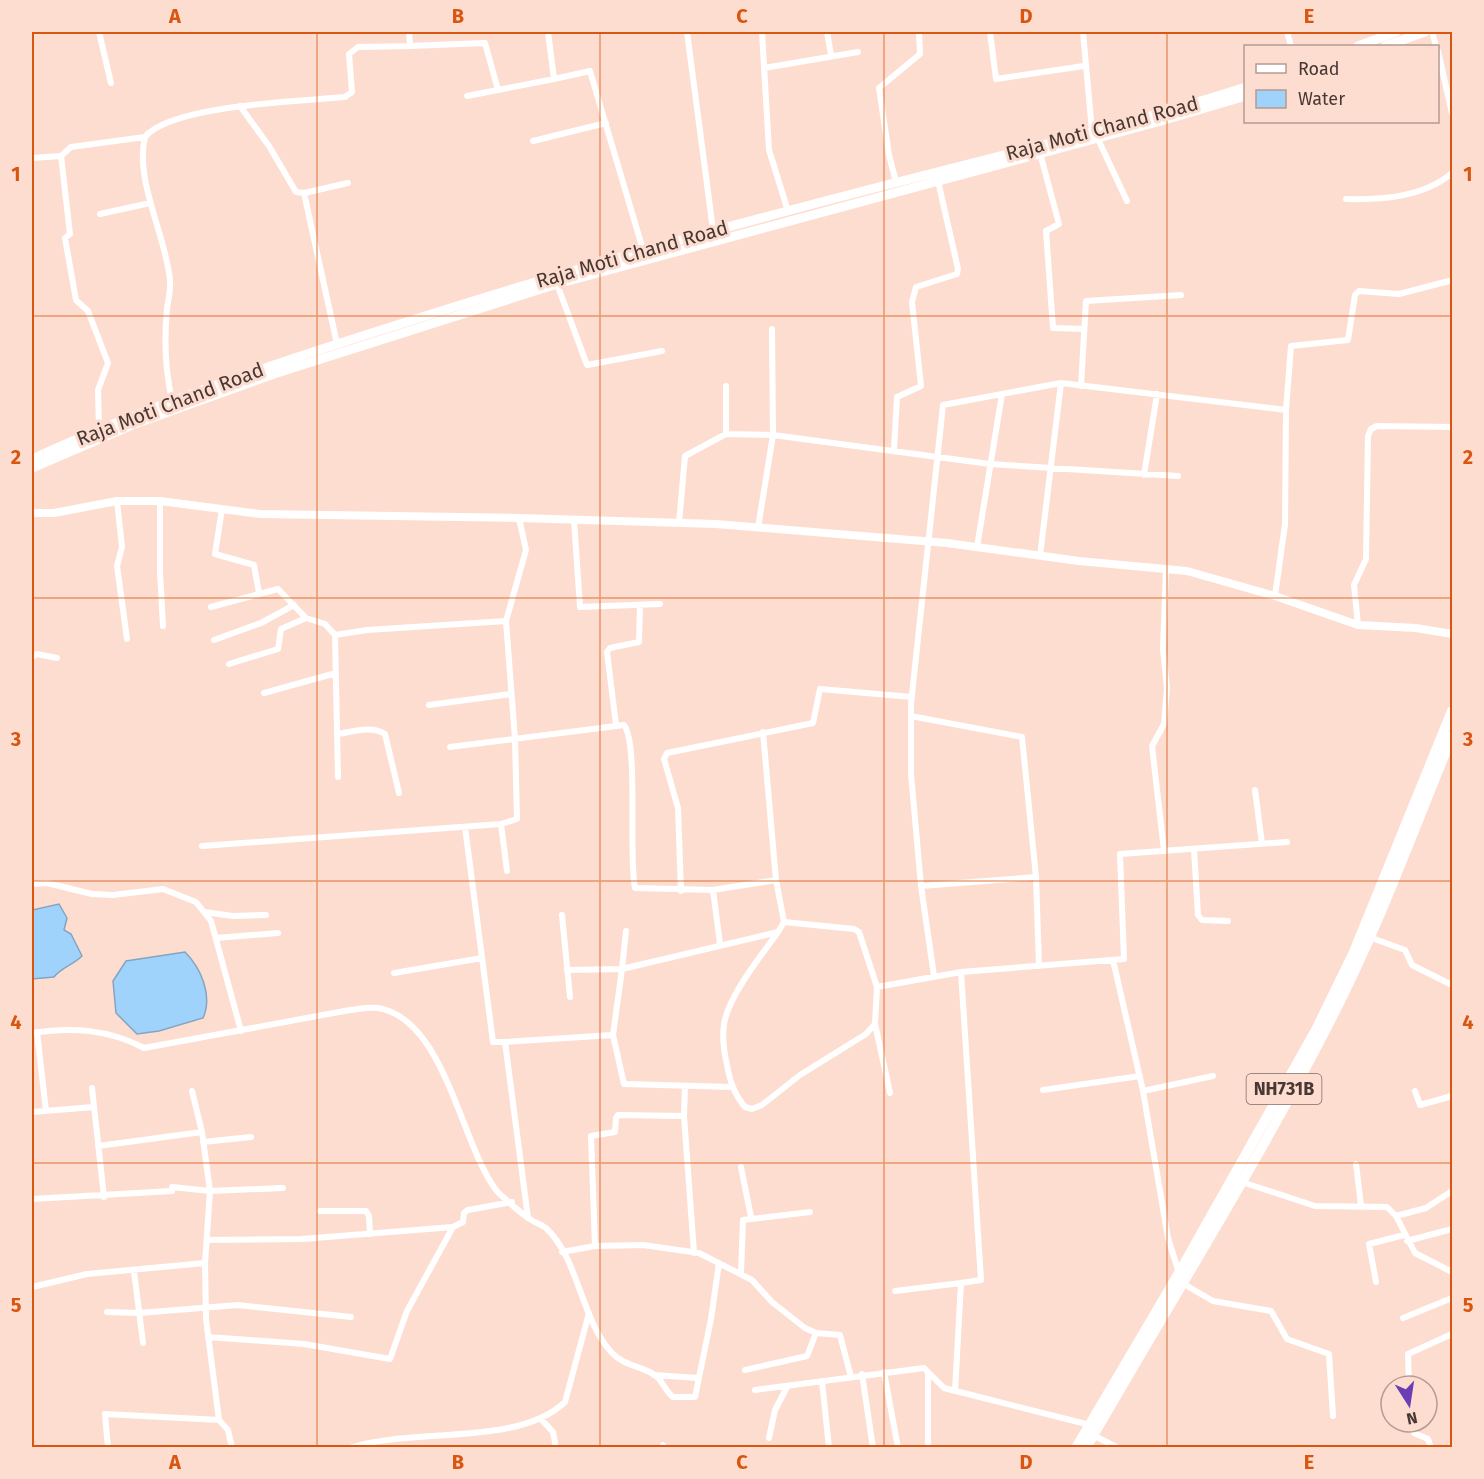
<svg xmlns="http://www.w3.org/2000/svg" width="1484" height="1479" viewBox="0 0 1484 1479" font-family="'Fira Sans',sans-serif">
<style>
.water{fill:#9fd3fb;stroke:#85a4bf;stroke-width:1.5}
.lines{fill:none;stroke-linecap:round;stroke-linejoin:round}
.minor{stroke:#fff;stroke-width:6}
.tertiary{stroke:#fff;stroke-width:8}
.primary{stroke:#fff;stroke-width:9}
.trunk{stroke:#fff;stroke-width:10}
.grid{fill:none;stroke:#d85610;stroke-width:1.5;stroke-opacity:0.55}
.labels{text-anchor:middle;stroke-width:6;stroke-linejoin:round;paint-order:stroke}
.shield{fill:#feddd1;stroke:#7f6a62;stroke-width:1.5}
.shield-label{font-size:18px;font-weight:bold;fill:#483833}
.street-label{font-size:20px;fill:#483833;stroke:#feddd1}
.neatline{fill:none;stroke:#d85610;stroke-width:2}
.grid-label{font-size:20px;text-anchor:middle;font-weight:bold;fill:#d85610}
</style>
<rect width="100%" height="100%" fill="#feddd1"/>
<path class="water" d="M59 904 67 918 64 930 71 934 82 956C73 965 62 967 54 977L32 979V910Z
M185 952C201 968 213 996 203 1018L159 1031 137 1034 116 1013 113 981 126 961Z"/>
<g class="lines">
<path class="minor" d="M99 32 111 83
M548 32 554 79 590 71 646 260
M687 32 713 230
M762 32 769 150 788 211
M827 32 831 55
M990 32 996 79 1084 66
M1083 32 1092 131
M1287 32 1291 46
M1432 32 1436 46
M410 46 485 43 498 90
M1438 51 1452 113
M764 68 858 52
M467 96 554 79
M240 106 269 146 296 192 304 193 348 183
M1097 137 1127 201
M533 141 606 123
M1040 153 1059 224 1046 231 1053 328 1084 329
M32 158 61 156
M896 182 889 155 879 88 920 54 919 32
M304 193 337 344
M1346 199C1382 200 1424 197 1452 173
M100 214 150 203
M557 284 587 365 662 351
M1081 386 1086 301 1181 295
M172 400C165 370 164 340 167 309 168 300 171 290 170 281 167 238 134 180 145 137 171 105 303 101 345 97L352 92 349 54 358 47 410 46 409 32
M99 428 98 390 108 363 88 311 76 300 65 238 70 234 61 156 71 147 145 137
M726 434V386
M894 450 897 397 921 386 912 302 916 287 957 274 958 269 938 181
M1144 475 1157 394
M117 501 122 547 117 566 127 639
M160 501V572L163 626
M222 509 215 554 254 565 259 593
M574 520 580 607 660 604
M679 523 685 456 726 434 773 435 990 464 1178 476
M758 528 773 435 772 329
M977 547 1002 394
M1040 556 1061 383
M1275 596 1285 524 1286 410 1291 346 1348 340 1355 295 1359 291 1399 294 1449 281
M211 607 278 589 306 618 325 624 335 635 367 630 506 621
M1358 625 1354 585 1366 559 1368 436 1371 429 1377 426 1452 427
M335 635 338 777
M214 640 261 623 294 605
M32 657 37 654 57 658
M229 664 278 649 281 629 306 618
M264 693 336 673
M429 705 511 694
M911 716 1022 737 1036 877 1039 966
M616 725 607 652 610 648 639 642 640 605
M763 732 776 880 784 922
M337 734C352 732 371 725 385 734L399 793
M450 747 624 725C639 744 628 857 635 888L713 890 776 880
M1255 790 1262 844
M501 824 507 871
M465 827 493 1042H505
M202 846 501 824 517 819 515 739 506 621 526 550 519 518
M1194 849 1198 915 1202 920 1228 921
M1164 851 1152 746 1164 724 1167 688 1163 649 1166 569
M32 884 47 883 92 894 113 895 163 889 196 902 211 921 241 1031
M921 886 1036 877
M713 890 720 944
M681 891 678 808 664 759 667 753 813 723 820 689 912 697
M204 912 233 916 266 915
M562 915 570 997
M778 932C761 956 729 995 724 1024 722 1038 724 1052 727 1065 730 1081 734 1094 745 1107L752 1109 762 1105 800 1075 866 1034 875 1024 877 987
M1369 937 1405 950 1412 965 1452 985
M216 938 278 933
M1113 960 1143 1091 1168 1238 1179 1273
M567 970 622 969 626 931
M394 973 482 958
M934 976 921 886 911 774V704L943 405 1061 383 1286 410
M875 1024 890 1093
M37 1032 46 1111
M32 1033C72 1027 108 1029 144 1048L350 1010C359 1009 369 1007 378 1008 445 1019 460 1142 496 1190 499 1194 524 1216 530 1219 535 1223 541 1224 546 1228 579 1259 581 1320 612 1353 624 1366 643 1366 656 1376 663 1382 666 1392 673 1397H695L711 1319 719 1263
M613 1035 624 1084 732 1087
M685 1086 684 1116 694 1253
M92 1088 104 1197
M1043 1090 1140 1076
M1143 1091 1213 1076
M1415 1091 1420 1105 1452 1096
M32 1112 94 1107
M203 1142 251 1137
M98 1146 202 1132
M1356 1164 1361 1206
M741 1167 751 1217
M1242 1182 1315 1206 1387 1207 1396 1216 1415 1253 1452 1272
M172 1187 210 1191 283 1188
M32 1199 172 1191
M320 1211H366L369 1216 370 1234
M1396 1216 1426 1208 1452 1191
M528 1218 505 1042 613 1035 622 969 778 932 784 922 854 929 859 932 877 987 961 972 1124 959 1120 854 1287 842
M207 1240 302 1239 453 1227 463 1222 464 1213 468 1210 512 1202
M1407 1241 1452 1229
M595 1246 591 1136 615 1132 616 1118 618 1115 684 1116
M562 1252 595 1246 643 1245 699 1253 752 1280 772 1302 805 1328 816 1333 840 1335 851 1377
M134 1271 143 1343
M741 1273 743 1220 810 1212
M1376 1282 1369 1244 1404 1235
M1182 1283 1213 1301 1271 1311 1287 1339 1329 1354 1333 1416
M32 1287 87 1274 205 1263
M895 1291 961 1283
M107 1312 139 1313 238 1305 351 1317
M1403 1318 1452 1298
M208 1337 304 1344 390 1359 407 1311 453 1227
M745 1370 807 1356 816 1333
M884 1372 898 1448
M928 1372V1448
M862 1374 873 1448
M654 1375 698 1378
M822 1381 829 1448
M1409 1386 1408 1354 1452 1334
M755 1390 924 1368 944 1388 1090 1425
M955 1391 961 1283 981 1280 961 972
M541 1419 553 1432 556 1448
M219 1420 228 1430 232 1448
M1412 1422 1414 1433 1428 1439 1431 1448
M1093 1435 1118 1448
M769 1438 775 1410 787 1387
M108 1448 105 1414 219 1420 206 1319 205 1263 210 1191 202 1132 192 1091
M350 1448C412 1427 518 1447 565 1402L589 1313
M662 1448 663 1445"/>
<path class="tertiary" d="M32 513H54L117 501H160L260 514 519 518 716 524 947 543 1079 561 1187 571 1275 596 1358 625 1416 628 1452 634"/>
<path class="primary" d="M1358 46 1396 32
M1385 46 1425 32
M32 459C149 405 273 364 397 325 561 272 727 226 894 183 1012 153 1130 124 1246 87
M32 468 132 425 277 373 557 284 1161 121 1246 96"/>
<path class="trunk" d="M1076 1448 1179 1273 1316 1030 1354 952 1452 711
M1086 1448C1168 1305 1256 1166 1331 1019 1378 928 1413 831 1452 736"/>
</g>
<path class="grid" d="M317 32V1448M600 32V1448M884 32V1448M1167 32V1448M32 316H1452M32 598H1452M32 881H1452M32 1163H1452"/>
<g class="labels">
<rect class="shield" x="1246.5" y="1074" width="75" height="30" rx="4.5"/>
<g class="shield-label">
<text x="1284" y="1095">NH731B</text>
</g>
<g class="street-label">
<text transform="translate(1102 128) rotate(-15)" y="7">Raja Moti Chand Road</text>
<text transform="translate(632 254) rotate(-16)" y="7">Raja Moti Chand Road</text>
<text transform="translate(170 404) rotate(-21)" y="7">Raja Moti Chand Road</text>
</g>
</g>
<rect width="1484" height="1479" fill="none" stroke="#feddd1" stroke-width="66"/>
<rect x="1244" y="45" width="195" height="78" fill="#feddd1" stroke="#b59b92" stroke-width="1.5"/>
<rect x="1256" y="64" width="30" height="9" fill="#ffffff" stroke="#b59b92" stroke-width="1.5"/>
<text x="1298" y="75" font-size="18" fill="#483833">Road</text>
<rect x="1256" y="90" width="30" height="18" fill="#9fd3fb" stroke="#b59b92" stroke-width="1.5"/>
<text x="1298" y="105" font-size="18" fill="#483833">Water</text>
<g transform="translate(1409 1404) rotate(168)"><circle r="28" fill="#feddd1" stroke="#b59b92" stroke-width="1.5"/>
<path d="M0-4.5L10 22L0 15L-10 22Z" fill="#6c3eb5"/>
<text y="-9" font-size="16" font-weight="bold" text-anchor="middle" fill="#483833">N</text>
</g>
<rect x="33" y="33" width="1418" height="1413" class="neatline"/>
<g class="grid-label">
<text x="175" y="23">A</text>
<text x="458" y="23">B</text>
<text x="742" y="23">C</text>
<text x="1026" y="23">D</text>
<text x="1309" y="23">E</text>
<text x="16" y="181">1</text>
<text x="1468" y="181">1</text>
<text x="16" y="464">2</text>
<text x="1468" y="464">2</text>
<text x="16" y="746">3</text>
<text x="1468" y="746">3</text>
<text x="16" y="1029">4</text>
<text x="1468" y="1029">4</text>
<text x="16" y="1312">5</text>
<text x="1468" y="1312">5</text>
<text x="175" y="1469">A</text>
<text x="458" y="1469">B</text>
<text x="742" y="1469">C</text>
<text x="1026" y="1469">D</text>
<text x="1309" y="1469">E</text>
</g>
</svg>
